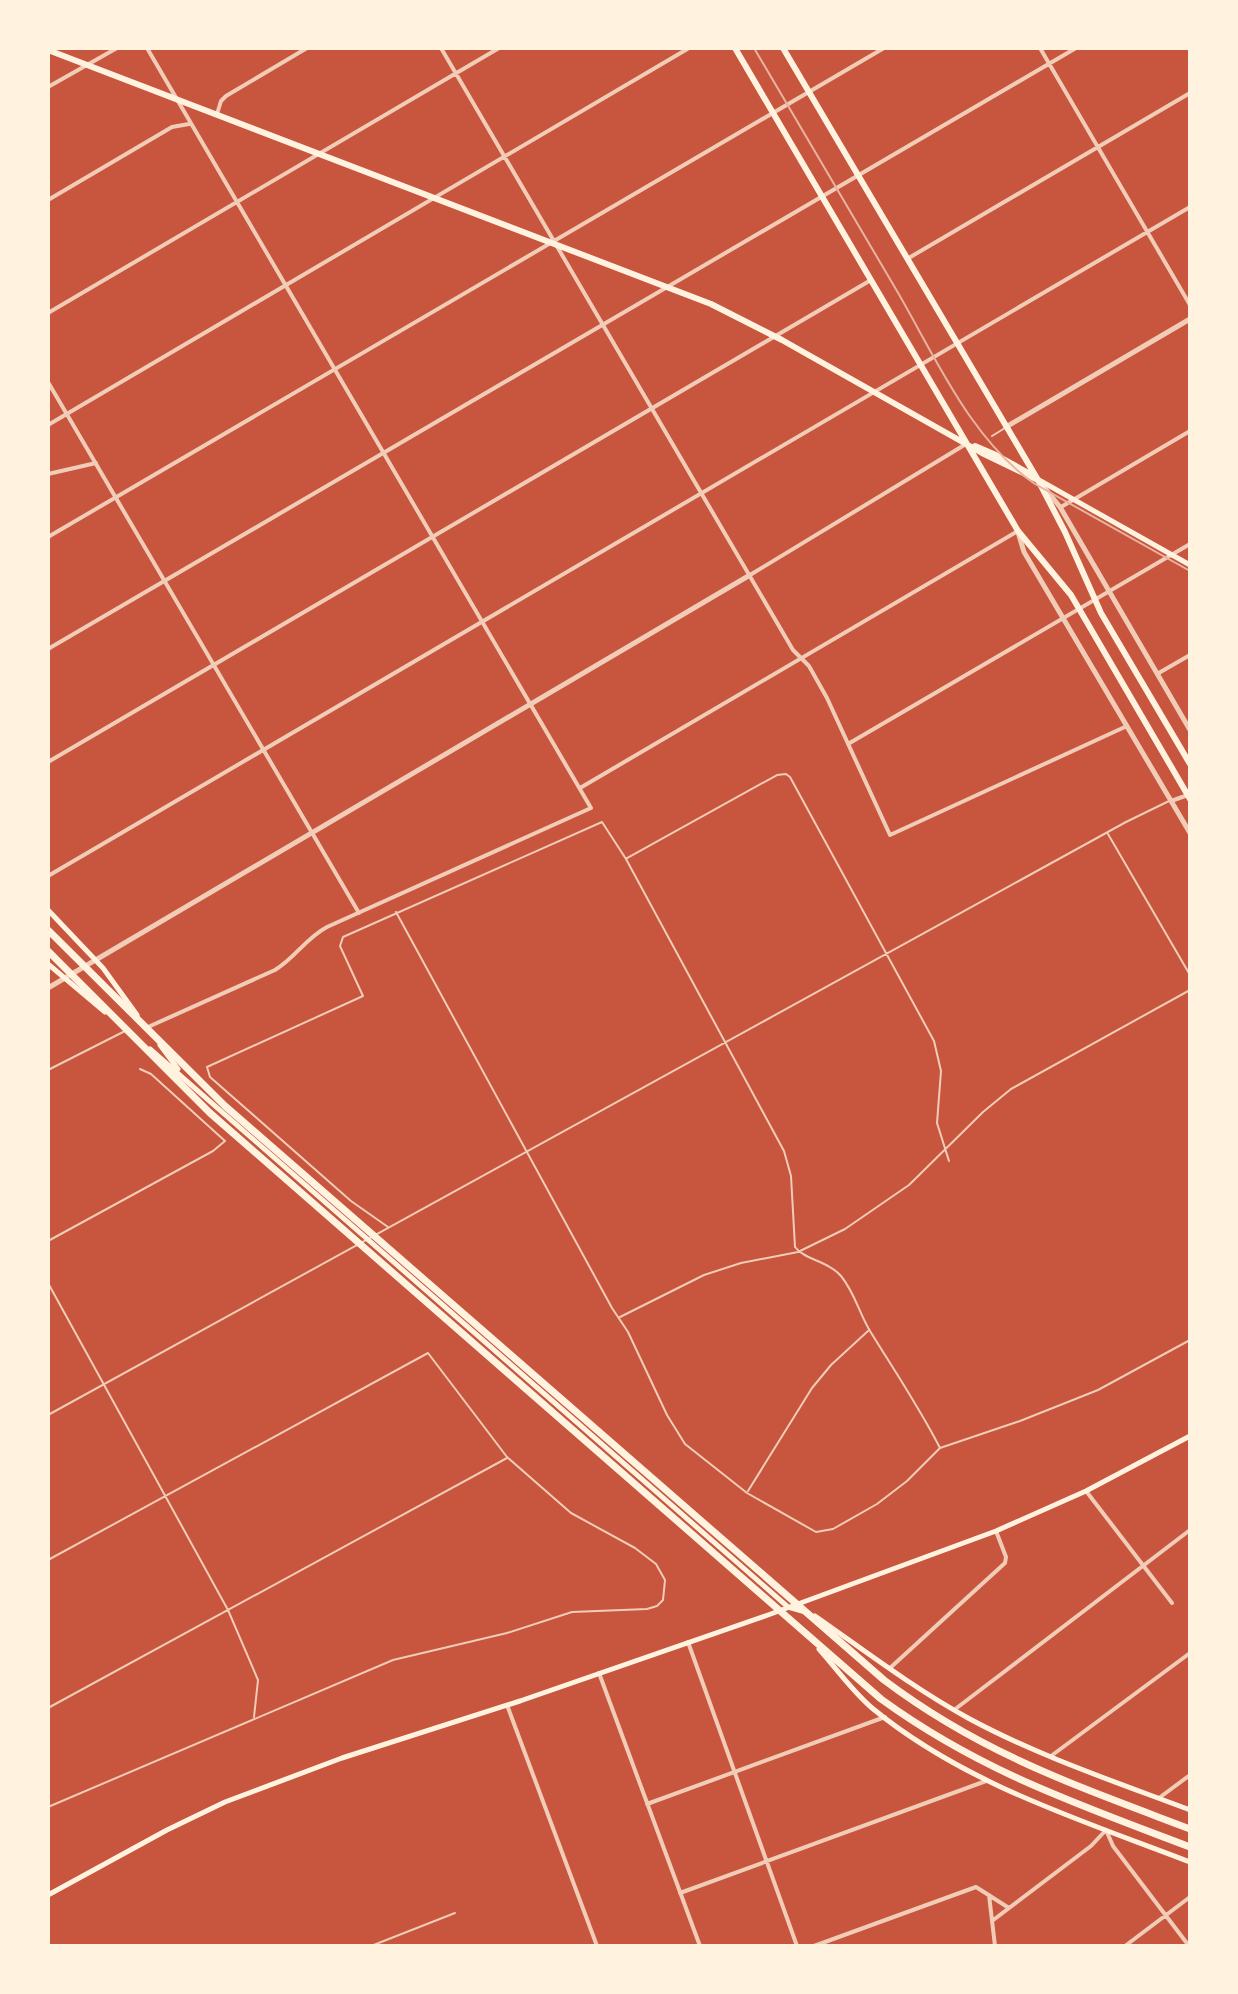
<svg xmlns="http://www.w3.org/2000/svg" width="1238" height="1994" viewBox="0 0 1238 1994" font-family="'Exo 2',sans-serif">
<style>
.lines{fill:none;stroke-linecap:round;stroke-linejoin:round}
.service{stroke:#f1ccb7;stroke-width:2}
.minor{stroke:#f1ccb7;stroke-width:4}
.tertiary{stroke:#f1ccb7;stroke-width:5}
.secondary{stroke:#fff3e0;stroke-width:5}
.primary{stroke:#fff3e0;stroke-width:6}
.motorway{stroke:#fff3e0;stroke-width:7}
.rail{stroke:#e9b49f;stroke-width:2}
</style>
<rect width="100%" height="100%" fill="#c8553d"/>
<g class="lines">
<path class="service" d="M992 436 1005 428
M1108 834 1190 975
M627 858 777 775 786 774 790 777 934 1041 941 1071 937 1123 949 1161
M396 912 612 1308 628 1332 667 1415 685 1444 747 1493 816 1532 833 1529 877 1504 907 1481 940 1448 1020 1421 1098 1390 1190 1340
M48 1070 125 1031
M388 1227 351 1201 210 1077 207 1067 363 996 340 946 343 937 602 822 626 859 784 1151 791 1176 795 1247C805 1260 828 1261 841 1276 855 1293 859 1313 870 1331 894 1370 919 1407 940 1448
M48 1241 213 1151 225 1141 151 1074 140 1069
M48 1283 228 1610 258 1680 254 1717
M620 1317 704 1275 741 1263 798 1252 845 1229 909 1185 983 1112 1011 1089 1190 990
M48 1415 1126 822 1169 801
M748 1491 812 1388 831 1365 868 1331
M48 1560 428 1353 507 1457 571 1513 635 1548 656 1564 665 1580 663 1600 657 1606 647 1609 572 1612 507 1633 393 1660 48 1807
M48 1708 507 1458
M371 1946 455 1913"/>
<path class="minor" d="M147 48 591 808 327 927C306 938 295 958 275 970L148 1027
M441 48 793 650 809 666 827 698 890 835 1127 726
M1040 48 1190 305
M48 87 117 48
M217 114 221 101 226 96 307 48
M48 200 172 127 189 124
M907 259 1190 93
M48 313 499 48
M48 382 359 913
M48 425 689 48
M48 474 96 463
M1061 507 1190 431
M48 537 884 48
M750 575 966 444
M48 649 1076 48
M1157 674 1190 655
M848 744 1190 544
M48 762 871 280
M580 788 1018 531
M1171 801 1188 795
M48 876 1190 207
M1086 1491 1172 1603
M688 1642 797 1946
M890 1668 1005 1563 1006 1557 996 1531
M599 1673 700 1946
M507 1705 597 1946
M954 1710 1190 1530
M1051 1756 1190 1653
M1159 1798 1190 1775
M647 1804 885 1717
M680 1893 986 1781
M989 1895 995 1946
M992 1921 1091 1846 1106 1830 1113 1846 1189 1946
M814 1946 976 1887 1009 1908
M1125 1946 1190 1897"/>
<path class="tertiary" d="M1006 427 1190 319
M1044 487 1060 507 1190 730
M1018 532 1024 552 1190 833
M48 988 750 575"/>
<path class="secondary" d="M1039 480 1190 565
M48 910 103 968 137 1015
M48 964 105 1012
M160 1045 178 1069
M150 1049 788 1607 802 1611
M815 1616C865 1651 915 1689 968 1718 1038 1756 1116 1782 1190 1810
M819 1649C836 1668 852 1691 872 1708 964 1784 1081 1820 1190 1862
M48 1895 167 1830 225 1802 342 1758 520 1701 768 1615 996 1531 1086 1491 1190 1436"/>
<path class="primary" d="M735 48 1018 531 1071 595 1190 799
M783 48 1038 480 1065 532 1101 613 1190 764
M48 50 711 304 782 340 982 453 1038 480
M975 446 996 455 1032 475"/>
<path class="motorway" d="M48 930 225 1106 884 1680C982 1754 1077 1786 1190 1829
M48 951 210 1113 881 1699C980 1771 1077 1804 1190 1847"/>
<path class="rail" d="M754 48C802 129 849 210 897 291 936 358 971 440 1035 484L1190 571"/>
</g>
<rect width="1238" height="1994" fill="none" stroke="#fff3e0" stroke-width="100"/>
</svg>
